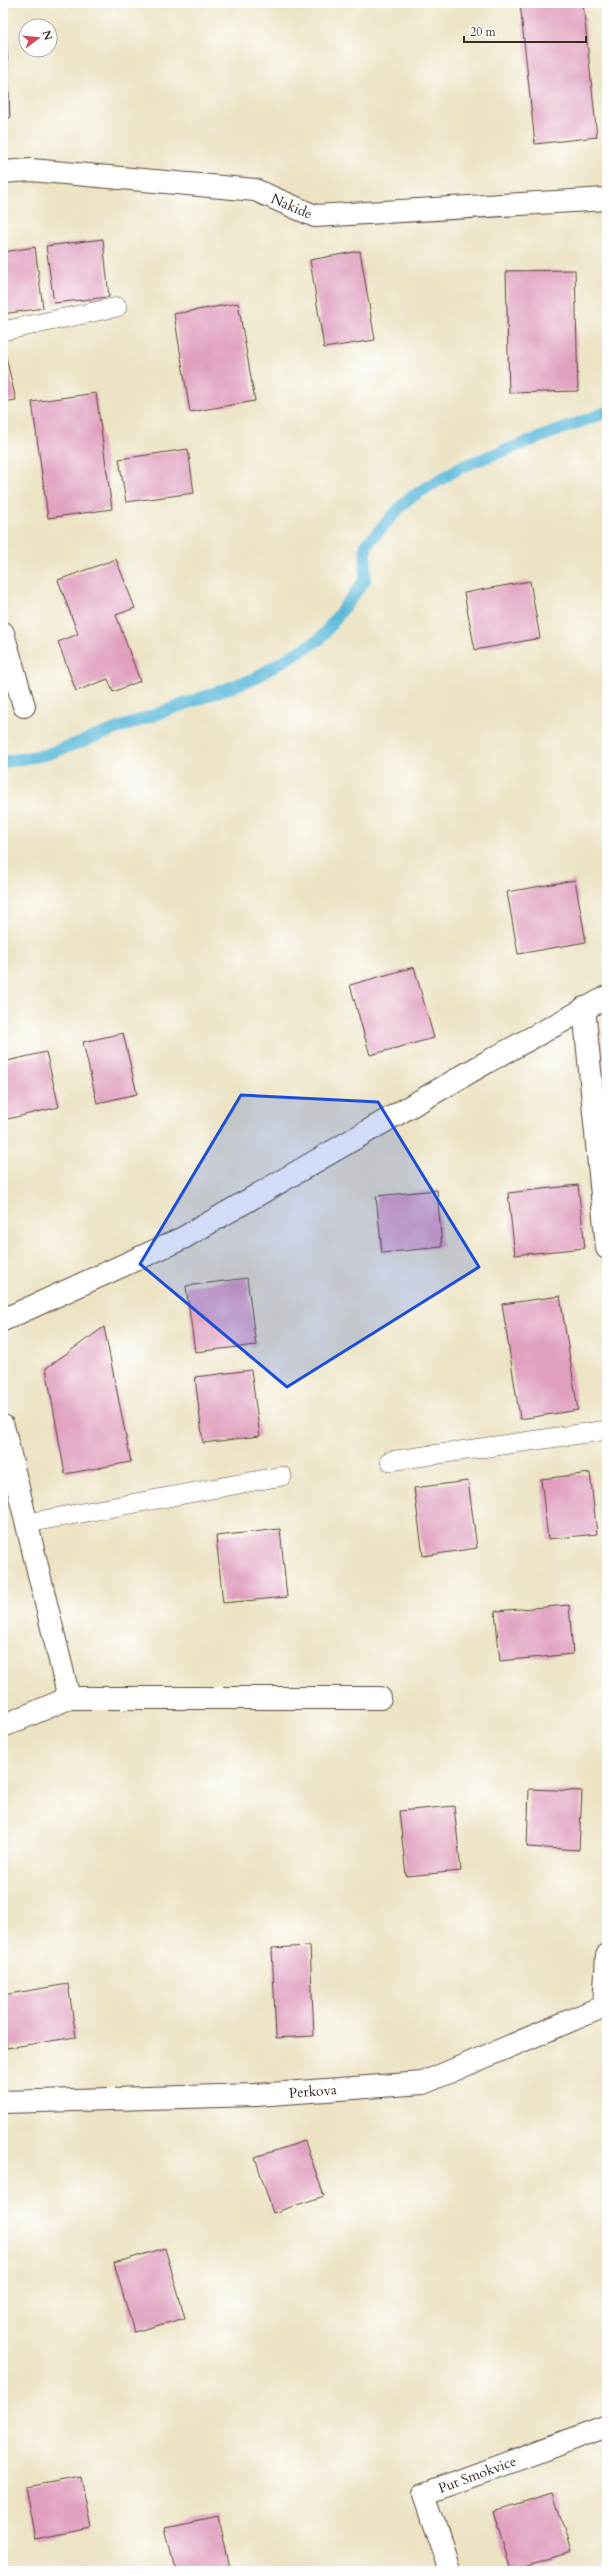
<svg xmlns="http://www.w3.org/2000/svg" width="610" height="2574" viewBox="0 0 610 2574" font-family="Cardo,serif">
<style>
.lines{fill:none;stroke-linecap:round;stroke-linejoin:round}
.stream{stroke:#5ab8d8;stroke-width:12}
.building{fill:#e09fbe}
.service-casing{stroke:#564637;stroke-width:20}
.minor-casing{stroke:#564637;stroke-width:24}
.service{stroke:#fff;stroke-width:19}
.minor{stroke:#fff;stroke-width:22}
.marked{fill:#1d4ed8;fill-opacity:0.2;stroke:#1d4ed8;stroke-width:3;stroke-linejoin:round}
.labels{text-anchor:middle;stroke-width:3.5;stroke-linejoin:round;paint-order:stroke}
.street-label{font-size:14px;fill:#3b2a1e;stroke:#fff}
</style>
<rect width="100%" height="100%" fill="#fff"/>
<filter id="ink" filterUnits="userSpaceOnUse"><feTurbulence type="fractalNoise" baseFrequency=".025" numOctaves="2"/><feDisplacementMap in="SourceGraphic" scale="8" xChannelSelector="R" yChannelSelector="G"/><feConvolveMatrix kernelMatrix="1 2 1 2 8 2 1 2 1" color-interpolation-filters="sRGB"/></filter>
<filter id="wash" filterUnits="userSpaceOnUse"><feTurbulence type="fractalNoise" baseFrequency=".012" numOctaves="4" result="noise"/><feDisplacementMap in="SourceGraphic" scale="16" xChannelSelector="R" yChannelSelector="G"/><feGaussianBlur stdDeviation="0.9" result="paint"/><feColorMatrix in="noise" values="0 0 0 0 0 0 0 0 0 0 0 0 0 0 0 0 0 1.4 0 .05"/><feComposite in="paint" operator="in"/></filter>
<g filter="url(#wash)">
<rect width="100%" height="100%" fill="#ece3c4"/>
<g class="lines">
<path class="stream" d="M3 762 45 755 253 679 320 639 365 580 366 545 408 499 461 467 607 412"/>
</g>
<g id="blocks">
<path class="building" d="M3 3H5L10 118H3Z
M520 3H583L597 137 535 144Z
M103 239 109 297 54 303 46 246Z
M35 247 43 308 3 314V252Z
M360 251 375 340 324 348 310 260Z
M575 270 578 391 509 393 506 271Z
M238 303 255 401 190 412 174 314Z
M6 357 16 400 3 402V358Z
M96 393 112 509 48 518 32 402Z
M188 449 194 493 126 502 119 459Z
M116 559 135 608 116 615 140 681 113 692 108 679 76 691 58 642 78 634 58 580Z
M530 581 540 638 475 650 464 593Z
M575 880 586 942 518 954 507 892Z
M414 967 434 1038 370 1055 350 985Z
M123 1033 137 1094 97 1103 83 1042Z
M46 1052 59 1107 3 1120V1062Z
M578 1185 585 1248 515 1255 508 1193Z
M437 1190 442 1247 382 1253 376 1196Z
M247 1278 256 1345 195 1352 186 1286Z
M560 1296 578 1410 520 1419 502 1304Z
M104 1327 131 1462 65 1474 46 1368Z
M251 1370 260 1436 203 1443 195 1377Z
M590 1473 597 1534 548 1539 541 1479Z
M468 1481 477 1548 423 1556 414 1488Z
M280 1529 287 1597 223 1603 216 1536Z
M569 1605 573 1654 500 1661 495 1611Z
M529 1789 582 1791 579 1850 527 1847Z
M454 1806 461 1871 406 1876 399 1811Z
M310 1946 314 2036 276 2038 272 1948Z
M68 1984 76 2037 7 2048 3 2025V1995Z
M305 2141 324 2196 273 2213 255 2157Z
M165 2248 185 2318 134 2332 114 2263Z
M81 2477 91 2528 35 2539 25 2487Z
M553 2493 571 2552 511 2570 493 2511Z
M218 2516 229 2569 175 2571 165 2527Z"/>
</g>
</g>
<g filter="url(#ink)">
<use href="#blocks" fill-opacity="0" stroke="#564637" stroke-width="1"/>
<g class="lines">
<defs>
<path id="service" d="M3 331 117 307
M390 1461 607 1430
M27 1523 282 1476"/>
<g id="minor">
<path id="s1" d="M3 172 31 170 255 190 315 216 607 199"/>
<path d="M3 633 24 706"/>
<path d="M584 1008 607 1248"/>
<path d="M3 1320 183 1238 487 1062 607 997"/>
<path d="M3 1426 69 1698"/>
<path d="M3 1726 69 1698H380"/>
<path d="M604 2006 607 1955"/>
<path id="s2" d="M3 2102 256 2095 423 2083 607 2005"/>
<path id="s3" d="M450 2571 424 2494 607 2426"/>
</g>
</defs>
<use href="#service" class="service-casing"/>
<use href="#minor" class="minor-casing"/>
<use href="#service" class="service"/>
<use href="#minor" class="minor"/>
</g>
</g>
<path class="marked" d="M241 1095 378 1102 479 1267 287 1387 140 1264Z"/>
<g class="labels">
<g class="street-label">
<text dy="5" stroke="none"><textPath href="#s1" startOffset="293">Nakide</textPath></text>
<text dy="5" stroke="none"><textPath href="#s2" startOffset="310">Perkova</textPath></text>
<text dy="5" stroke="none"><textPath href="#s3" startOffset="138">Put Smokvice</textPath></text>
</g>
</g>
<rect width="610" height="2574" fill="none" stroke="#fff" stroke-width="16"/>
<g transform="translate(38 38) rotate(74)"><circle r="19" fill="#ffffff" stroke="#b1aaa5"/>
<path d="M0-3L7 15L0 10L-7 15Z" fill="#d1495b"/>
<text y="-6" font-size="11" font-weight="bold" text-anchor="middle" fill="#3b2a1e">N</text>
</g>
<path d="M464 36v6h122v-6" fill="none" stroke="#3b2a1e" stroke-width="2"/>
<text x="470" y="36" font-size="12" fill="#3b2a1e" stroke="#ffffff" stroke-width="3" paint-order="stroke">20 m</text>
</svg>
